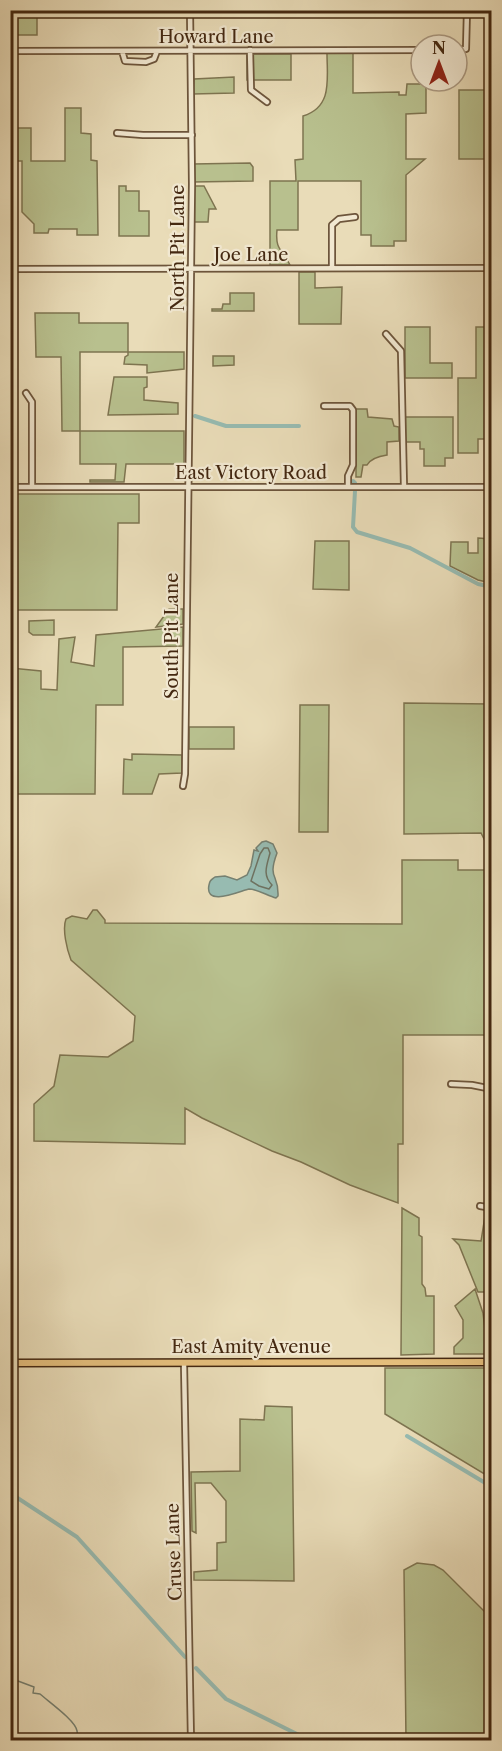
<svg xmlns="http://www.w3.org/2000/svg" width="502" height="1751" viewBox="0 0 502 1751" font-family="'Libre Caslon Text',serif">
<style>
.green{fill:#b8c08e;stroke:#7e7450;stroke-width:1.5}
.water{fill:#97bbb1;stroke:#768071;stroke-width:1.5}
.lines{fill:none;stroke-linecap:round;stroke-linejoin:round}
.shore{stroke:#6e7261;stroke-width:1.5}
.stream{stroke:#768071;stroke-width:1.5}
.canal{stroke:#97bbb1;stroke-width:4}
.minor-casing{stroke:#6d553b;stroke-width:8}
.major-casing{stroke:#442811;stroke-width:9}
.minor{stroke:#f1e8d1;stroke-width:4.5}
.major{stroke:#e4be7c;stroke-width:6}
.labels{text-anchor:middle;stroke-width:4.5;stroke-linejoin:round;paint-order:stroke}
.street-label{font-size:18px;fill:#442811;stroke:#f1e8d1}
</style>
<rect width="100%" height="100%" fill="#e9dcb8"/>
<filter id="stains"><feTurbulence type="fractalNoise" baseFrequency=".00333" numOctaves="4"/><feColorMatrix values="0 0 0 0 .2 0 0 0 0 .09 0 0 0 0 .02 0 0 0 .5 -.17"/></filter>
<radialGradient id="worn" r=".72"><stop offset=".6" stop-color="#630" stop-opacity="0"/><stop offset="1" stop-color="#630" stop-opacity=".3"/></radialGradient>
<path class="green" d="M15 11H37V35H15Z
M58 11H101V16L58 15Z
M327 53H353V93L399 92V95H406L407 84H426V113L406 114V159H425L406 175V241H394V246H371V235H361V181H298V230H277C275 250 282 249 290 265H270V181H296L295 160 303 159V116C333 107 327 79 327 53Z
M247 54H291V80H247Z
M234 77V93L193 94 194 79Z
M459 90H486V114L491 115V159H459Z
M65 108H81V133L91 134V160L97 161 98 235H77V229H49L48 233H34V224L22 212V161H11V114L12 128H31V161H65Z
M250 163 253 167V181L193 182V164Z
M119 186H126V191H139V211H149V236H119Z
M193 186H204L216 209H209L208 222H193Z
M299 272H315V288L342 287 341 324H299Z
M230 293H254V311H212V309H222L223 304H230Z
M35 313H79V323H128V352H184V369L147 373V365L124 364 125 357 128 355V352H80V431H62L61 357H36Z
M405 327H430V363H452V378H405Z
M476 327H491V439H478V453H458V378H476Z
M213 356H234V365L213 366Z
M114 377H147V387L144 388V400L178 403V414L108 415Z
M356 409H367L368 417 392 419 394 426 399 427V441L387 442V455C380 456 371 458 367 465H363L361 477H356Z
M405 417H453V458H445V466H424V449H420V442H405Z
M80 431H184V464H126L124 482H90V480H115L116 464H80Z
M11 494H139V523H118L117 610H11Z
M478 538 491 539V583L478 580 450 566 451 542H468V553H478Z
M315 541H349V590L313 589Z
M169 609H183V624L156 627Z
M54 620V635H33L29 632V621Z
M183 627V646L123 647V705H96L95 794H11V668L41 671V689L57 690 59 639 75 637 71 662 94 666 96 635Z
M404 703 491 704V853L481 833 404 834Z
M300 705H329L328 832H299Z
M189 727H234V749H189Z
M132 754 182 755V773L159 774 152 794H123L124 759 132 760Z
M402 860H458V870H491L492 1035H403V1144H398V1203L350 1185 301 1162 272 1151 202 1118 185 1108V1144L34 1141V1104L54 1086 60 1055 108 1057 133 1041 135 1016 71 960C67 950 62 929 66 919L72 916 87 919 93 910H97L105 920V923L402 924Z
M402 1208 419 1218V1235L422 1237V1284L425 1288 426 1296H434V1354L401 1355Z
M486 1210 491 1211V1292H478L459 1245 453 1239 481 1241Z
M475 1289 483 1313 488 1354H454V1347L463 1338V1320L455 1306Z
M385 1368H491V1478L385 1414Z
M265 1406 292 1407 294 1581 194 1580V1572L217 1570V1543L226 1542V1501L211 1483H195L196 1533 192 1531 191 1472 240 1471V1419L264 1420Z
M417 1563 434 1565 443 1570 491 1618V1740H406L404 1570Z"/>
<path class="water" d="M266 841 273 844 277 853C267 880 279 873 278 896L276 898C268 896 257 889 249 889 242 890 204 908 209 885 210 880 211 880 215 877L225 876 237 880 247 875 251 866 254 850 258 851 256 848 262 842Z"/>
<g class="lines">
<path class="shore" d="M264 848H268L270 853C267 865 262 875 272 885L269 889 259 886 251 881 260 854Z"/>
<path class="stream" d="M10 1678 34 1687 33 1693 40 1694C49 1702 76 1721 77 1731 78 1734 77 1737 76 1740"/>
<path class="canal" d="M195 416 226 426H299
M353 481 355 483
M355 491 353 527 357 532 410 548 478 584 492 587
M407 1436 492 1487
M10 1493 77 1537 185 1657
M196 1668 226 1699 309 1740"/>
<defs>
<path id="minor" d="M250 50 251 90 267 102
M457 50 466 49 467 10
M10 51 421 50
M122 51 125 61 146 62 154 59 157 51
M117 133 143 135H192
M332 268V225L339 219 355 217
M10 269 492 268
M386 334 401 351 404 487
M26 393 32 402V487
M324 406H350L353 410V465L348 476V487
M10 487H492
M183 786 185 774 192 184 190 10
M451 1084 472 1085 492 1089
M480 1206 492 1208
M184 1363 191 1740"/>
<path id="major" d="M10 1363 492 1362"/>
</defs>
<use href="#minor" class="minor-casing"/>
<use href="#major" class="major-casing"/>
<use href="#minor" class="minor"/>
<use href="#major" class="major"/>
</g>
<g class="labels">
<g class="street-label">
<text x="216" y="43">Howard Lane</text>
<text transform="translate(178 248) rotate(-90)" y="6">North Pit Lane</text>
<text x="251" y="261">Joe Lane</text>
<text x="251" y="479">East Victory Road</text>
<text transform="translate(172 636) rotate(-90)" y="6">South Pit Lane</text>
<text x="251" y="1353">East Amity Avenue</text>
<text transform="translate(174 1552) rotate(-92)" y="6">Cruse Lane</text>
</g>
</g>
<rect width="502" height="1751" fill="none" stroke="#e9dcb8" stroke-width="36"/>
<rect x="12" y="12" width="478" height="1727" fill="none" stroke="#442811" stroke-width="3"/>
<rect x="18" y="18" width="466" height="1715" fill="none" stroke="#442811" stroke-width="1.5"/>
<g transform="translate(439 63)"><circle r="28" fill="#f1e8d1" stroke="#ac9b84" stroke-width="1.5"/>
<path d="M0-4.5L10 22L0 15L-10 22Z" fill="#8f2418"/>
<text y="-9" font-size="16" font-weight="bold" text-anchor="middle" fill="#442811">N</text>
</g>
<rect width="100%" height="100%" filter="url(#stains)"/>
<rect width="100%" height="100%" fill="url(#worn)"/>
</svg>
